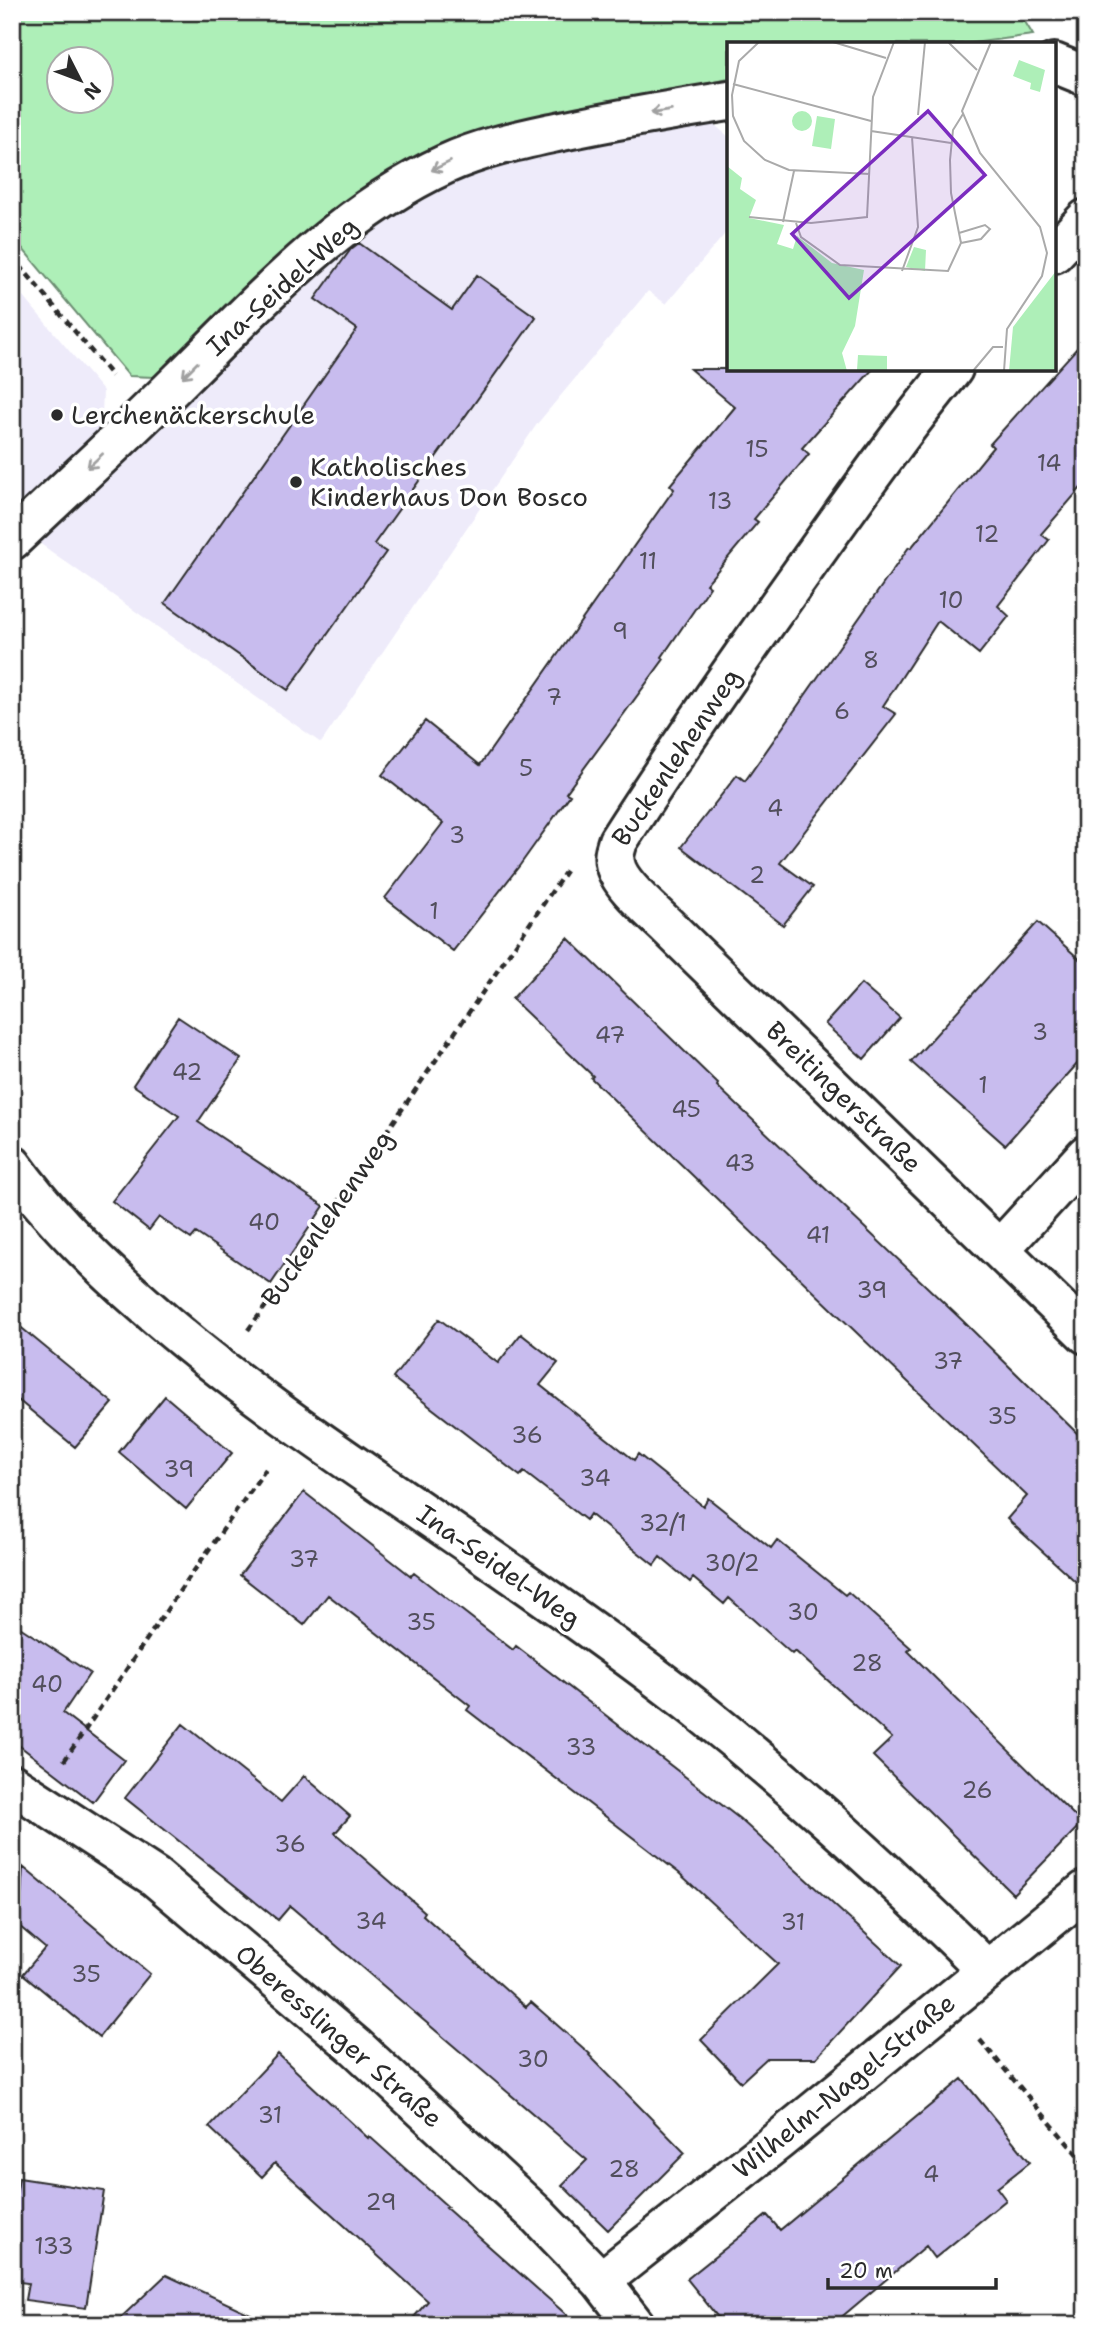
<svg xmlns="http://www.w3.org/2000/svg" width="1098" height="2337" viewBox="0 0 1098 2337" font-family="'Shantell Sans',sans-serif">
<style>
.built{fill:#eeebfa}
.green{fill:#aeefb8;stroke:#6c8d72;stroke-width:2;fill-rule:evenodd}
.building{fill:#c8bcee;stroke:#2b2b2b;stroke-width:2}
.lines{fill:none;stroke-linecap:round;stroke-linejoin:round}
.street-casing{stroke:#2b2b2b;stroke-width:44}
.path{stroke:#2b2b2b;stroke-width:4.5;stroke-dasharray:7 5;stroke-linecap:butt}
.street{stroke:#fff;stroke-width:38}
.oneway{stroke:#a0a0a0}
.poi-dot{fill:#2b2b2b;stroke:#fff;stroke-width:2.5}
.labels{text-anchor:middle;stroke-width:7;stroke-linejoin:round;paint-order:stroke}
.number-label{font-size:23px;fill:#524f5c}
.street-label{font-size:26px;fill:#2b2b2b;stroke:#fff}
.poi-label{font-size:26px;fill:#2b2b2b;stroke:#fff;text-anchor:start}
.inset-road{fill:none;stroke:#aaa;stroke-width:2}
.view{fill:#7b2cbf;fill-opacity:0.15;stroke:#7b2cbf;stroke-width:3.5}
.inset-edge{fill:none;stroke:#2b2b2b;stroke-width:3.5}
</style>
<rect width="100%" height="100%" fill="#fff"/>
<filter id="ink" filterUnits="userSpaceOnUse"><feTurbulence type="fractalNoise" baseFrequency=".0143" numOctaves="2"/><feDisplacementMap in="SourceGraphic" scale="14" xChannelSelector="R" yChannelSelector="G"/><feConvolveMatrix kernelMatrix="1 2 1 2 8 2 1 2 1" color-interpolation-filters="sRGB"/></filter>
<g filter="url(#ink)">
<path class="built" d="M710 121 729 137V229L666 304 648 291 537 424 321 743 35 540 295 284 401 203 484 165Z
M12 283 103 391 101 438 12 520Z"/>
<path class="green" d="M12 12H1019L1033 35 965 44H729V79L470 133 441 146 354 197 312 228 154 377 129 376 12 236ZM60 60H102V102H60Z"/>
<path class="building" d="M359 243 452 310 477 275 536 317 374 544 386 552 288 690 165 603 357 329 315 299 351 249Z
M1086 338V482L1041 534 1049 540 998 606 1009 616 979 654 938 621 883 706 896 714 780 863 813 887 783 925 681 847 737 775 745 781 909 547 911 548 993 447 990 444Z
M690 369H873L802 448 809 454 754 519 758 522 706 584 710 587 662 657 664 659 566 793 570 795 520 865 453 951 385 898 443 823 382 775 425 721 480 765 674 489 670 485 735 407Z
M1038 922 1086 965V1054L1005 1145 911 1062Z
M568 938 718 1084 717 1086 849 1211 848 1212 963 1321 1086 1442V1591L1007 1519 1027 1496 591 1078 593 1076 512 999Z
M861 984 900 1018 864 1059 825 1024Z
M178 1017 241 1059 198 1122 324 1206 271 1284 196 1233 191 1239 159 1217 149 1230 112 1201 179 1116 133 1085Z
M439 1319 498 1363 521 1334 558 1363 540 1385 634 1460 638 1454 703 1506 708 1498 771 1548 777 1540 845 1595 848 1592 911 1648 908 1651 1082 1823 1013 1894 873 1756 892 1738 795 1651 792 1654 729 1598 724 1604 693 1578 690 1582 660 1557 654 1565 590 1514 586 1520 524 1472 520 1476 393 1378Z
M12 1320 113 1403 75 1447 12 1395Z
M165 1396 232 1453 186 1509 119 1452Z
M304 1492 411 1576 414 1573 513 1650 516 1646 740 1819 901 1966 816 2058H767L741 2082 701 2040 778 1964 679 1873 467 1710 470 1706 328 1595 304 1625 240 1575Z
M12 1622 90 1673 63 1713 124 1760 93 1802 12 1740Z
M183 1724 281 1802 304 1776 350 1816 335 1833 425 1912 423 1915 526 2007 531 2002 590 2054 589 2055 685 2153 608 2230 562 2185 587 2160 290 1906 278 1920 125 1798Z
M23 1867 150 1974 99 2037 23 1974 45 1948 19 1926Z
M278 2054 368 2138 369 2136 448 2207 446 2208 578 2325H407L428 2301 275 2163 262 2177 209 2127Z
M962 2079 1030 2162 997 2188 1006 2200 935 2258 926 2246 832 2325H724L687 2279 767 2215 780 2230Z
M19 2178 104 2191 86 2308 25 2300 28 2283 12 2281V2223Z
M166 2275 274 2325H113Z"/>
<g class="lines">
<defs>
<path id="street" d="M1054 63 1086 76
M1054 253 1086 219
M953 369C901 432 854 499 807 565 742 656 678 747 618 841 616 848 613 855 615 863 618 884 653 912 668 927L1086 1334
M12 540C69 486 126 434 181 379 262 299 341 212 446 164 481 148 520 140 557 132 614 120 671 110 729 101
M12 1165C49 1217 95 1262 143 1304 254 1403 381 1482 502 1567 568 1613 635 1660 698 1710 799 1791 895 1879 987 1970
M1000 1249 1086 1155
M12 1784 155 1877 356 2047 537 2215 601 2281 635 2325
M601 2281 779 2140 1086 1890"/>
</defs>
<use href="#street" class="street-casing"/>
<path class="path" d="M12 256 112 376
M248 1330 282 1284 566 871
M64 1761 181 1589 268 1466
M980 2040 1086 2165"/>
<use href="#street" class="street"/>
</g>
<defs><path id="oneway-shaft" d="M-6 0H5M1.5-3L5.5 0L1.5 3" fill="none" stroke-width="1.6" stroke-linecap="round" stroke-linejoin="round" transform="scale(1.75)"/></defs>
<g class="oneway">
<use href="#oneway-shaft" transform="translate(661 112) rotate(171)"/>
<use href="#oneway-shaft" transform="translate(441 166) rotate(154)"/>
<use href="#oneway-shaft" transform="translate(190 370) rotate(135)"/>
<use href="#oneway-shaft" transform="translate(95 461) rotate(137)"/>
</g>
</g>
<g class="poi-dot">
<circle cx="57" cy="415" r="7"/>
<circle cx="296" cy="482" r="7"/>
</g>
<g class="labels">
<g class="number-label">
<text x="757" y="457">15</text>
<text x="1049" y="471">14</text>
<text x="720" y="509">13</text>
<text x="987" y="542">12</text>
<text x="648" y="569">11</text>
<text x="951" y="608">10</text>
<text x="620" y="639">9</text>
<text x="871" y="668">8</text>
<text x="554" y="705">7</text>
<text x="842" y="719">6</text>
<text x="526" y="776">5</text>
<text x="775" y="816">4</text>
<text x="457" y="843">3</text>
<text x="757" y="883">2</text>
<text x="434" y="919">1</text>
<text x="1040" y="1040">3</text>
<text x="610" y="1043">47</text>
<text x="187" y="1080">42</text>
<text x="983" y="1093">1</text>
<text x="686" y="1117">45</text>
<text x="740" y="1171">43</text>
<text x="264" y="1230">40</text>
<text x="818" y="1243">41</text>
<text x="872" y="1298">39</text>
<text x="948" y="1369">37</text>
<text x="1002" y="1424">35</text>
<text x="527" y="1443">36</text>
<text x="179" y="1477">39</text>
<text x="595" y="1486">34</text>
<text x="663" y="1531">32/1</text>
<text x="304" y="1567">37</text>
<text x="732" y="1571">30/2</text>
<text x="803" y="1620">30</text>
<text x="421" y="1630">35</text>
<text x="867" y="1671">28</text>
<text x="47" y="1692">40</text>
<text x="581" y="1755">33</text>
<text x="977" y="1798">26</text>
<text x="290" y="1852">36</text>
<text x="371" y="1929">34</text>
<text x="793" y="1930">31</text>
<text x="86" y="1982">35</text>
<text x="533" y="2067">30</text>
<text x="270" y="2123">31</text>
<text x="624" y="2177">28</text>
<text x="931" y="2182">4</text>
<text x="381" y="2210">29</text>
<text x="54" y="2254">133</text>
</g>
<g class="street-label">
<text transform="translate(282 286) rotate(-42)" y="9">Ina-Seidel-Weg</text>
<text transform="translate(676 757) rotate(-56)" y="9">Buckenlehenweg</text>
<text transform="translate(844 1097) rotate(44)" y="9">Breitingerstraße</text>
<text transform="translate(327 1218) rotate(-55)" y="9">Buckenlehenweg</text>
<text transform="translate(499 1566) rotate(35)" y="9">Ina-Seidel-Weg</text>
<text transform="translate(339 2036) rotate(41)" y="9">Oberesslinger Straße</text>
<text transform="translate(844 2086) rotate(-39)" y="9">Wilhelm-Nagel-Straße</text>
</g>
<g class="poi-label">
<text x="71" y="424">Lerchenäckerschule</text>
<text x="310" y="476">Katholisches<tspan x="310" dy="30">Kinderhaus Don Bosco</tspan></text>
</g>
</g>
<g transform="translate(727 42)">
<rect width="329" height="329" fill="#fff"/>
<path d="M292 18 318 28 313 50 303 47 304 41 286 34ZM65 79a10 10 0 1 1 20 0a10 10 0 1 1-20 0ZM90 74 108 77 104 107 85 104ZM0 124 15 136 13 147 29 158 22 176 57 183 50 202 66 207 70 194 105 221 137 228 128 284 115 311 120 329H0ZM187 205 199 208 198 229 179 225ZM329 229V329H282L286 285ZM131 313 160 314V329L130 328Z" fill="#aeefb8"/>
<path class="inset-road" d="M32 0 12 19 5 53 6 74 17 99 38 118 62 128 143 132M106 0 159 16M221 0 250 28M264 0 235 69 253 111 313 185 320 211 315 234 280 287 277 329M6 42 144 79M191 73 198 0M144 89 224 101M22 175 84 181 140 175 146 55 167 0M56 180 67 129M69 181 74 195 113 223 221 229 234 201 224 151 223 118 226 88 236 72M232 191 258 183 263 187 254 197 234 201M175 229 191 185 185 95M246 329 266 305H276"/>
<path class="view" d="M201 69 258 133 122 256 65 192Z"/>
<rect width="329" height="329" class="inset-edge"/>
</g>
<rect width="1098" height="2337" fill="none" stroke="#fff" stroke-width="42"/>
<rect x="21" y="21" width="1056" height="2295" fill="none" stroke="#2b2b2b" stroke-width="2.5" filter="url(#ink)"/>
<g transform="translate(80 80) rotate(132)"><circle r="33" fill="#ffffff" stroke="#aaaaaa" stroke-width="2"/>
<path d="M0-5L12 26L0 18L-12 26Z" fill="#2b2b2b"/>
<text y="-10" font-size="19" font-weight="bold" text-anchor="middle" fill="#2b2b2b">N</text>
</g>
<path d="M828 2278v10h168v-10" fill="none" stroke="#2b2b2b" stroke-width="3.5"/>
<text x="839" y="2278" font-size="21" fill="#2b2b2b" stroke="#ffffff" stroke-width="5" paint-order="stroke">20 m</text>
</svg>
